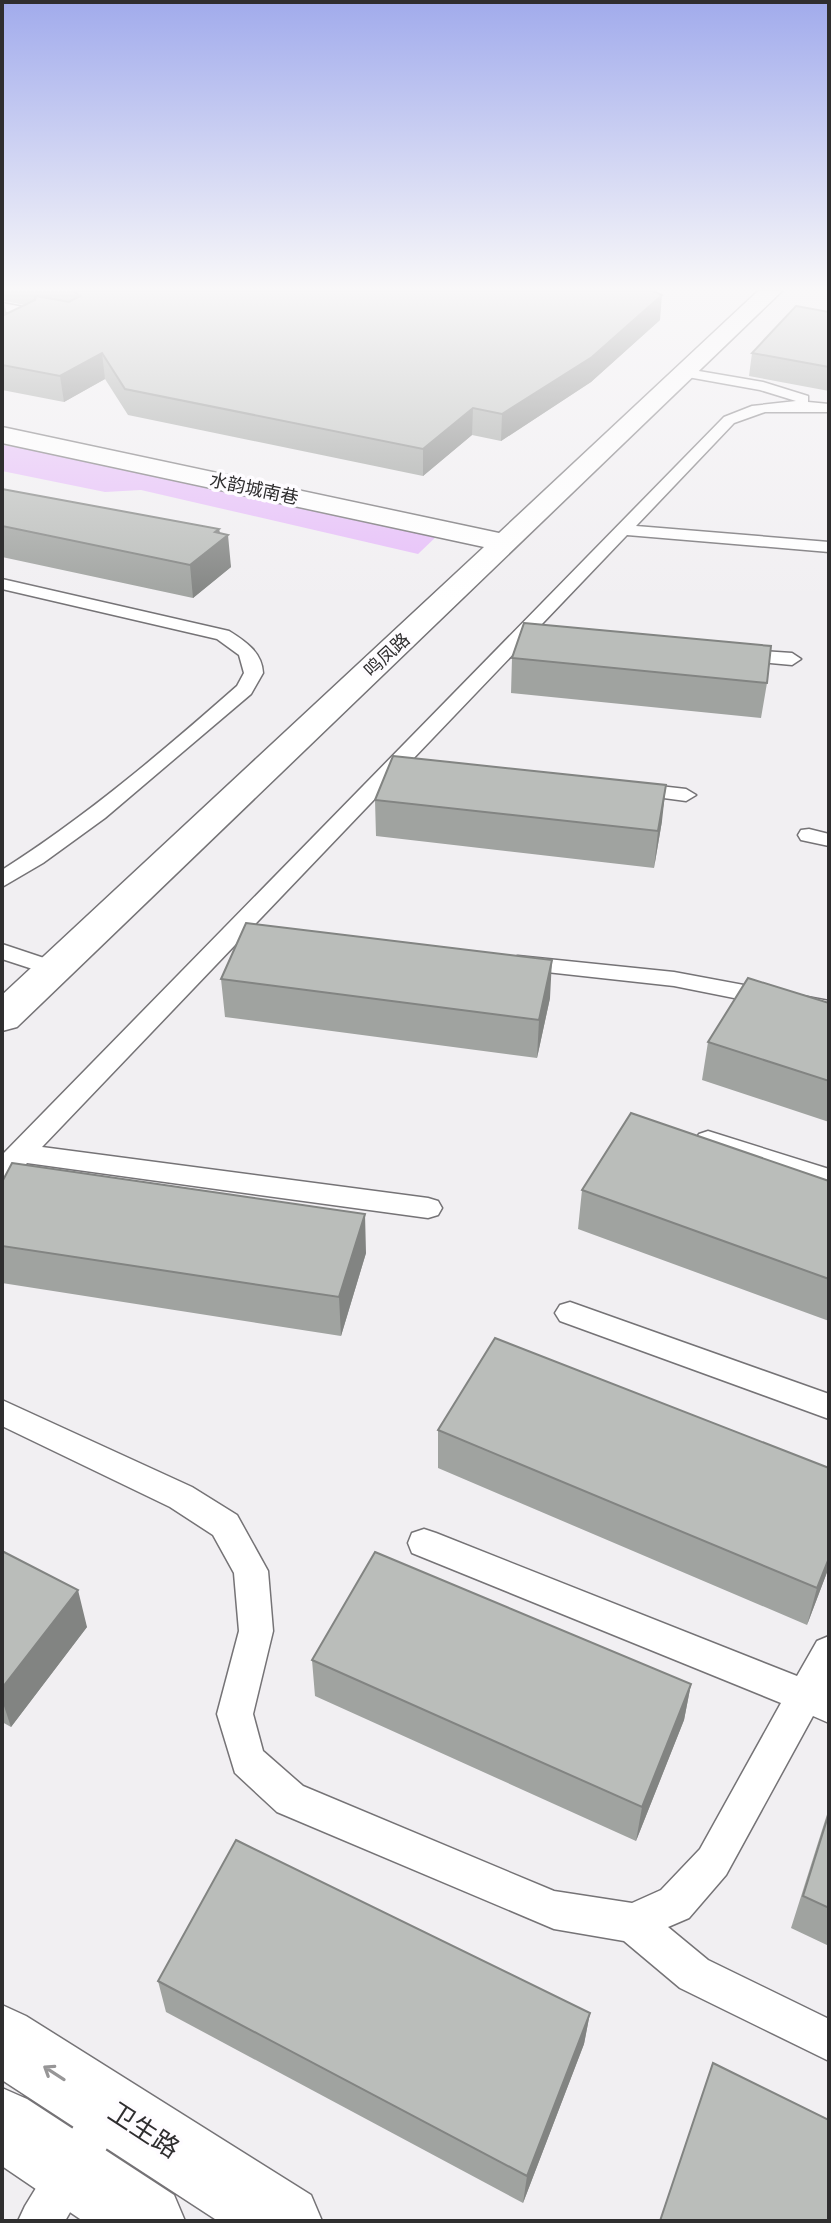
<svg xmlns="http://www.w3.org/2000/svg" width="831" height="2223" viewBox="0 0 831 2223" font-family="'Space Grotesk','Noto Sans SC',sans-serif">
<style>
.green{fill:#e6bef9}
.lines{fill:none;stroke-linecap:round;stroke-linejoin:round}
.lane-casing{stroke:#757376;stroke-width:3}
.street-casing{stroke:#757376;stroke-width:3}
.lane{fill:#fff;fill-rule:evenodd}
.street{fill:#fff;fill-rule:evenodd}
.wall{fill:#a0a3a0;fill-rule:evenodd}
.shaded-wall{fill:#828482}
.building{fill:#babdba;stroke:#828482;stroke-width:2}
.oneway{stroke:#979697}
.labels{text-anchor:middle;stroke-width:7;stroke-linejoin:round;paint-order:stroke}
.far-street-label{font-size:18px;fill:#2f2e2f;stroke:#fefcff}
.near-street-label{font-size:26px;fill:#2f2e2f;stroke:#fefcff}
</style>
<rect width="100%" height="100%" fill="#f1eff2"/>
<path class="green" d="M2 445 41 451 439 534 418 554 141 490 105 492 2 471Z"/>
<g class="lines">
<defs>
<path id="lane" d="M2 303 50 312 57 316 50 320 2 311Z
M687 369 763 382 808 396V402L829 404V412H765L734 423 636 526 829 542V552L627 535 42 1147 428 1198 438 1201 442 1208 438 1215 428 1218 27 1163 12 1179 2 1182V1155L724 417 752 406 796 401 760 390 682 376V370Z
M2 579 229 631C245 641 262 652 263 673L251 694 105 818 43 863 2 887V870C87 816 162 752 237 686L244 673 239 655 217 639 2 589Z
M735 649 792 653 801 659 792 665 728 659 726 655 728 651Z
M633 783 686 789 696 795 686 801 626 793 623 789 626 785Z
M809 829 829 834V846L801 840 798 835 801 830Z
M2 944 62 964 66 969 62 974 54 976 2 959Z
M518 956 674 972 829 1001V1017L674 986 510 968 506 963 510 958Z
M708 1131 829 1169V1189L699 1146 695 1140 699 1134Z
M570 1302 829 1394V1419L560 1321 555 1313 560 1305Z
M2 1400 192 1487 237 1515 268 1571 273 1631 253 1714 263 1751 303 1786 554 1891 632 1903 661 1890 700 1849 781 1703 412 1553 408 1543 412 1533 424 1529 436 1533 797 1676 817 1641 829 1636V1723L813 1716 726 1875 689 1918 668 1927 708 1960 829 2019V2061L680 1988 624 1941 554 1929 277 1812 235 1773 217 1714 239 1631 234 1573 213 1535 170 1507 2 1426Z
M109 2087 124 2093 130 2108 65 2221H18L25 2206 94 2093Z"/>
<path id="street" d="M758 291H782L17 1027 2 1031V995L484 547 2 443V427L499 533Z
M2 2005 26 2016 311 2195 322 2221H218L2 2080Z
M2 2088 27 2099 174 2195 185 2221H83L2 2166Z"/>
</defs>
<use href="#lane" class="lane-casing"/>
<use href="#street" class="street-casing"/>
<use href="#lane" class="lane"/>
<use href="#street" class="street"/>
</g>
<path class="wall" d="M2 291H653L660 320 591 382 501 441 472 435 423 476 128 415 105 379 64 402 2 390ZM4 301 10 302 25 305 6 314Z
M829 312V391L749 376 752 353Z
M2 489 219 529 231 567 193 598 2 557Z
M512 658 767 683 761 718 511 693Z
M375 800 662 821 654 868 376 836Z
M221 979 550 998 537 1058 225 1017Z
M829 1003V1122L702 1080 708 1042Z
M829 1181V1321L578 1229 582 1190Z
M2 1182 366 1253 341 1336 2 1283Z
M438 1430 829 1468V1567L807 1625 438 1468Z
M2 1551 87 1627 11 1727 2 1722Z
M312 1660 691 1684 684 1720 636 1841 315 1696Z
M829 1808V1946L791 1928Z
M158 1981 590 2013 584 2044 523 2203 166 2012Z"/>
<path class="shaded-wall" d="M662 295 660 320 591 382 501 441 502 414Z
M4 300 8 325 2 329V301Z
M102 353 105 379 64 402 60 376Z
M473 408 472 435 423 476V449Z
M219 529 220 541 228 535 231 567 193 598 190 565 215 532Z
M666 785 662 821 654 868 658 831Z
M552 960 550 998 537 1058 539 1020Z
M365 1214 366 1253 341 1336 339 1297Z
M829 1558V1567L807 1625 817 1588Z
M78 1590 87 1627 11 1727 2 1700V1688Z
M691 1684 684 1720 636 1841 642 1807Z
M590 2013 584 2044 523 2203 527 2176Z"/>
<path class="building" d="M74 291H653L662 295 592 357 502 414 473 408 423 449 125 389 102 353 60 376 2 365V316L35 300 36 296 69 302 80 296Z
M796 306 829 312V367L752 353Z
M2 489 219 529 215 532 228 535 190 565 2 526Z
M524 623 771 646 767 683 512 658Z
M393 756 666 785 658 831 375 800Z
M246 923 552 960 539 1020 221 979Z
M748 978 829 1003V1081L708 1042Z
M631 1113 829 1181V1279L582 1190Z
M12 1163 365 1214 339 1297 2 1246V1182Z
M495 1338 829 1468V1558L817 1588 438 1430Z
M2 1551 78 1590 2 1688Z
M375 1552 691 1684 642 1807 312 1660Z
M829 1813V1908L803 1896Z
M236 1840 590 2013 527 2176 158 1981Z
M713 2063 829 2120V2221H660Z"/>
<defs><path id="oneway-shaft" d="M-6 0H5M1.5-3L5.5 0L1.5 3" fill="none" stroke-width="1.6" stroke-linecap="round" stroke-linejoin="round" transform="scale(2)"/></defs>
<use class="oneway" href="#oneway-shaft" transform="translate(54 2073) rotate(-147)"/>
<linearGradient id="sky" x2="0" y2="1"><stop stop-color="#a1abec"/><stop offset="0.48" stop-color="#f9f8f9"/><stop offset="1" stop-color="#f9f8f9" stop-opacity="0"/></linearGradient>
<rect width="831" height="602" fill="url(#sky)"/>
<g class="labels">
<g class="far-street-label">
<text transform="translate(254 489) rotate(12)" y="6">水韵城南巷</text>
<text transform="translate(387 655) rotate(-43)" y="6">鸣凤路</text>
</g>
<g class="near-street-label">
<text transform="translate(144 2130) rotate(33)" y="9">卫生路</text>
</g>
</g>
<rect width="831" height="2223" fill="none" stroke="#2f2e2f" stroke-width="8"/>
</svg>
